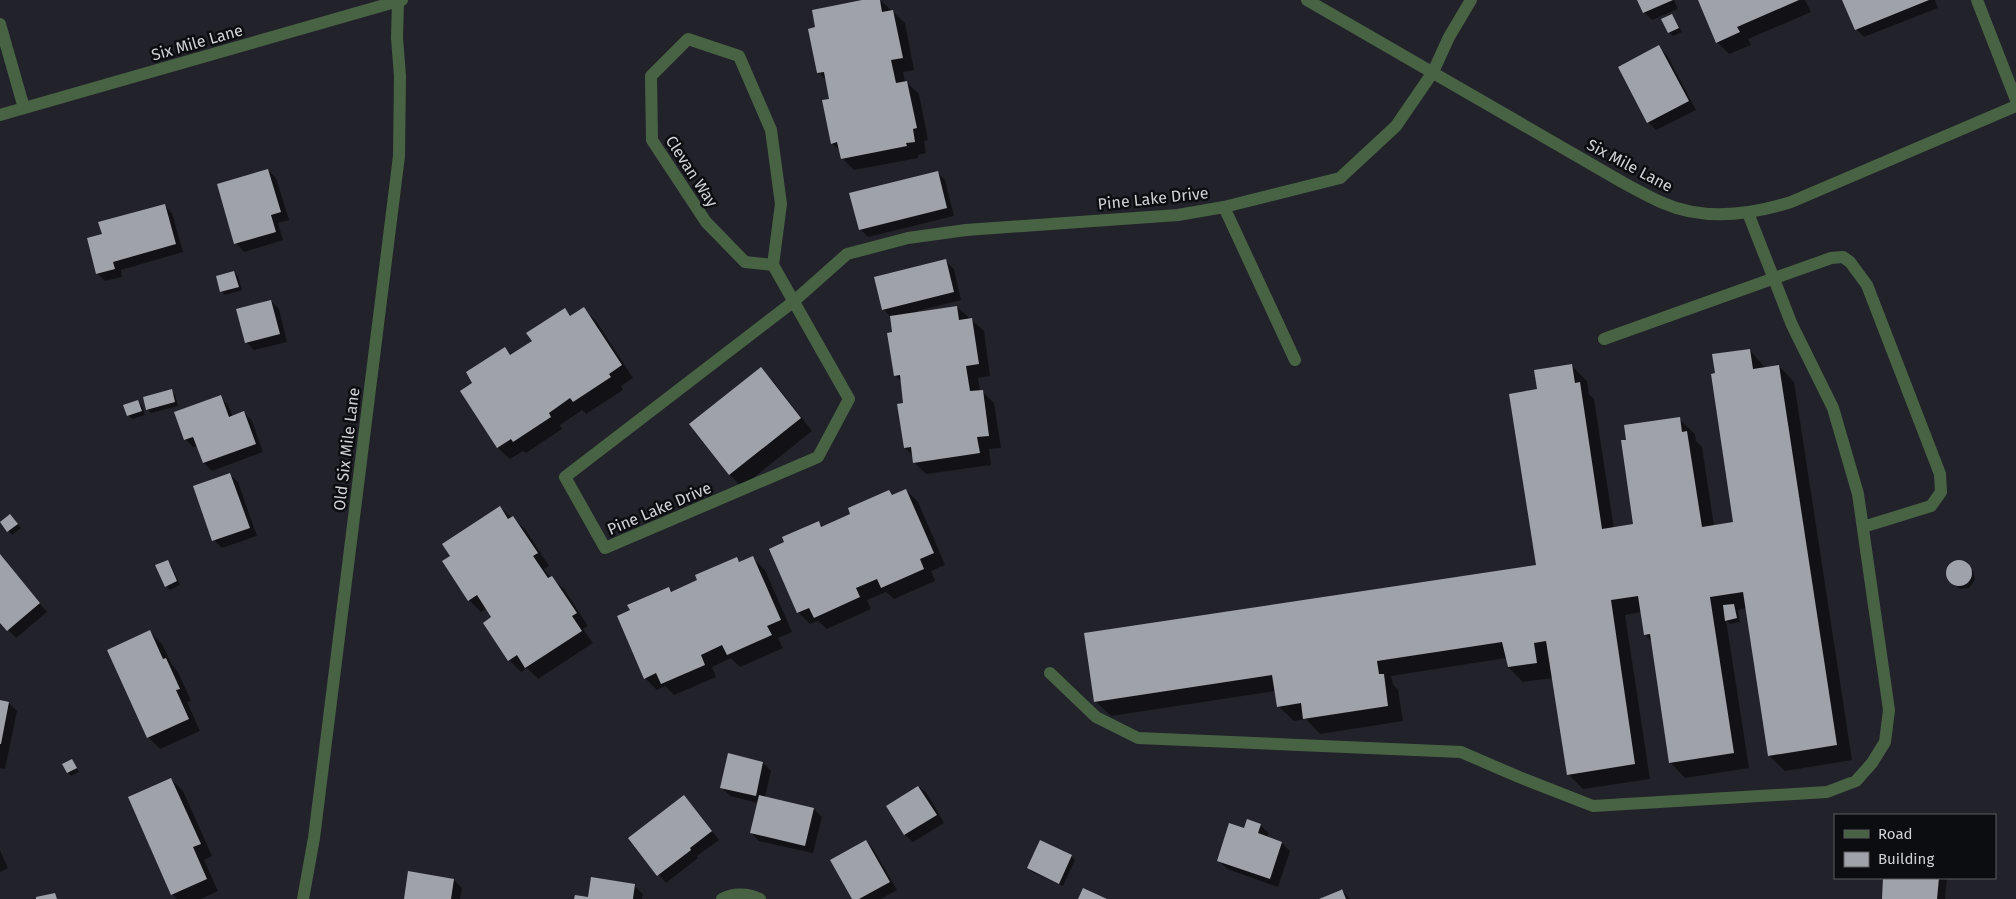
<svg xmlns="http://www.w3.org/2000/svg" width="2016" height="899" viewBox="0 0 2016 899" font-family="'Fira Sans',sans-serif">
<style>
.shadow{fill:#0007}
.building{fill:#a0a2aa}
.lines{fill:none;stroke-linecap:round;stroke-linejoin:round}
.minor{stroke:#486343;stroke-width:12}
.labels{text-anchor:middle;stroke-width:5;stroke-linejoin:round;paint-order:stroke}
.street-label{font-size:16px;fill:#d1d2d6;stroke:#0c0d10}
</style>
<rect width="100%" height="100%" fill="#22232a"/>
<path class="shadow" d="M869 0H880L905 23 914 70 903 72 905 82H906L919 94 928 140 924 141 926 153 918 155V158L854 170 842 158 841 152 832 143 831 100 827 81 818 72Z
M1638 0H1674L1678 9 1652 20 1644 12Z
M1699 0H1805L1811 12 1748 39 1751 45 1729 54 1717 42Z
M1844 0H1935L1938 8 1864 37 1856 29Z
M1672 15 1682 32 1673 36 1669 32Z
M1658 47 1667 55 1696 110 1656 130 1648 122Z
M268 170 276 178 289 220 278 223 283 240 244 252 236 243Z
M937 172 945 180 954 216 868 237 860 229Z
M164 205 172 213 183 252 121 270 122 277 105 281 97 273 103 235Z
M945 261 954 269 961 300 917 311V313L957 307 984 331 990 376 978 378 980 392 982 391 994 403 1001 448 989 449 991 465 926 474 914 462 913 456 905 448V404L902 382 895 375 892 318 883 309Z
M234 272 238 276 242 290 225 295 221 291Z
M271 301 279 309 287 342 254 350 246 342Z
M584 309 596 321 633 378 621 386 623 390 586 414 582 410 560 425 562 429 526 453 523 451 510 459 498 448 461 391 474 383 505 349 512 356 533 342 564 310 571 317Z
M1750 350 1765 368 1779 366 1794 382 1852 760 1785 771 1769 756 1747 608 1738 610 1740 622 1730 624 1726 620 1749 768 1685 778 1670 762 1652 642 1645 634 1641 612 1625 615 1650 779 1583 789 1568 774 1553 678 1523 682 1508 667 1506 658 1391 676 1393 684 1398 690 1403 721 1320 734 1306 719 1294 721 1278 706 1276 691 1111 716 1095 701 1537 566 1539 390 1572 366 1587 381 1589 394 1594 399 1614 529 1634 525 1628 441 1679 419 1695 434 1696 441 1702 447 1714 526 1734 523Z
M761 369 773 381 812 431 742 487 730 475 691 425Z
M171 391 175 395 178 406 151 413 147 409Z
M220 397 228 405 233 417 244 412 252 421 263 452 212 471 204 463 198 446 193 447 185 439Z
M138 402 142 406 145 415 132 419 128 415Z
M229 474 238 482 257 536 222 548 214 540Z
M906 490 918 502 945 565 931 571 935 581 894 599 886 592 867 600 871 609 827 629 818 621 810 624 798 612 819 523 823 527 852 514 889 492 893 496Z
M500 507 525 529 549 566 544 569 551 578 564 589 588 626 583 629 593 643 538 679 527 668 521 672 509 660 485 623 493 618 487 608 481 612 469 600 444 562 452 556Z
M13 519 21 528 12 535 1 523Z
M0 555 47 612 16 638 0 621Z
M736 558 741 563 753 558 765 570 792 632 778 638 783 648 740 667 731 658 712 667 716 677 674 695 665 686 657 690 645 678 631 611 669 588 673 592 698 581Z
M167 561 171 565 180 585 170 590 166 586Z
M1960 562 1973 571 1975 580 1969 588 1960 589 1948 579 1947 572 1953 563Z
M150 632 162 644 172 665 178 672 191 701 187 702 200 731 160 749 148 737Z
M0 701 9 703 17 711 5 769 0 768Z
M72 761 79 772 71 776 68 772Z
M763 763 771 771 765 797 814 809 822 817 813 853 759 841 751 833 758 803 730 796 722 788Z
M171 779 183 791 212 856 204 860 218 891 201 899H177L172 894 129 798Z
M920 787 928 795 944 823 913 842 904 834 887 806Z
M692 805 719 840 697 856 698 858 666 883 630 839Z
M1260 825 1269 833 1267 838 1282 843 1290 851 1278 887 1227 869 1218 860 1245 830Z
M866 841 874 850 897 890 881 899H854Z
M1040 842 1072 857 1075 860 1063 886 1032 872 1028 868Z
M0 850 8 868 0 872Z
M1885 878H1947L1945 899H1883Z
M454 880 462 888 460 899H405Z
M634 886 643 894 642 899H575H589Z
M1342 890 1350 899H1322Z"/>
<path class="building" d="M862 0H880L882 12 893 10 903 58 891 60 896 83 907 81 917 128 913 129 915 142 906 143 907 146 841 159 837 142 831 144 822 100 829 99 824 72 817 73 808 29 815 27 812 10Z
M1637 0H1673L1643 13Z
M1698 0H1799L1737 27 1740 32 1716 43Z
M1842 0H1929L1855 30Z
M1672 14 1679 28 1668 33 1661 19Z
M1659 45 1689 101 1647 123 1618 67Z
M268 169 281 212 271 215 276 232 234 244 217 184Z
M938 171 947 208 859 230 849 193Z
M165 204 176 244 113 262 115 269 96 274 87 238 102 234 98 222Z
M946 259 954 292 882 310 874 277Z
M234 271 239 287 220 292 216 276Z
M271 300 280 334 245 343 236 309Z
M957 306 959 320 972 318 979 364 966 366 970 391 983 390 989 436 977 437 980 453 913 463 911 447 904 448 897 404 903 403 900 375 894 376 887 333 892 332 890 316Z
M584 307 622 365 609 374 611 377 573 402 570 398 549 413 551 417 513 442 511 439 497 448 460 391 472 383 466 372 505 347 510 355 532 341 526 333 565 308 570 316Z
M1750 349 1753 369 1779 365 1837 745 1768 756 1743 592 1710 597 1734 753 1669 763 1650 634 1644 635 1638 596 1611 600 1635 764 1567 775 1546 641 1534 643 1537 663 1508 667 1502 642 1377 661 1379 674H1384L1388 706 1303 719 1301 703 1277 707 1272 675 1094 702 1084 633 1536 565 1509 394 1537 389 1534 370 1572 364 1575 383 1580 382 1602 529 1633 524 1621 440H1626L1624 425 1680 417 1682 432 1687 431 1702 527 1733 522 1711 374 1715 373 1712 354Z
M761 367 801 418 729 475 689 424Z
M172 389 175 402 146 410 143 397Z
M221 395 229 417 244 411 256 444 203 463 193 437 184 440 174 412Z
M138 400 142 411 127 416 123 405Z
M230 473 250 528 212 541 193 486Z
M906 489 934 553 920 559 924 569 881 588 877 579 856 588 860 597 814 618 809 608 797 613 769 549 784 542 782 537 819 521 821 527 850 514 848 508 889 490 892 495Z
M500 506 508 519 513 516 538 553 533 556 548 578 552 576 577 613 572 616 582 631 525 668 517 655 508 661 483 623 491 617 477 595 468 601 442 561 450 556 442 544Z
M10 514 18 524 7 532 0 522Z
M0 554 40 603 7 631 0 623Z
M753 556 781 620 767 626 772 635 727 655 722 645 701 655 705 665 661 684 656 673 644 679 617 616 630 610 627 605 669 587 671 592 697 580 695 575 737 557 739 562Z
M1946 573a13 13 0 1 1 26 0a13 13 0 1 1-26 0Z
M168 560 177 581 165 587 155 565Z
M1734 604 1737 618 1725 621 1723 605Z
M150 630 163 659 166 658 176 680 180 689 176 690 189 719 147 738 107 650Z
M0 700 9 702 1 744H0Z
M728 753 763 762 756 796 720 788Z
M72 759 77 768 67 773 62 764Z
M171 778 201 844 193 847 207 879 171 895 128 797Z
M918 786 937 815 904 835 886 806Z
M684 795 712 831 690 848 691 850 657 876 628 838Z
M759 795 814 808 805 846 750 833Z
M1247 819 1261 824 1258 833 1282 842 1270 879 1217 861 1229 823 1244 828Z
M866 840 890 882 859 899H852L830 860Z
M1040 840 1072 855 1059 884 1027 868Z
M408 871 454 879 451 899H404Z
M591 877 635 884 633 899H574L575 895 588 897Z
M1883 878H1939L1937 899H1882Z
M1083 888 1107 899H1078Z
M1342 889 1346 899H1319L1341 890Z
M55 893 57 899H36V897Z"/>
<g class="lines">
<path class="minor" d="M1307 0 1622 182C1635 189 1649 197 1663 203 1704 221 1750 215 1791 202L2016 106
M1977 0 2016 100
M0 24 24 108
M0 115 402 0
M1224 207 1295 360
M773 265 745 262 706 222 652 140 651 76 688 39 739 56 771 130 781 204 773 265 849 399 818 457 605 548 565 477 793 302 847 254 908 238 966 230 1178 215 1224 207 1340 178 1396 126 1433 72 1449 37 1471 0
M1604 339 1831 258 1843 257 1850 262 1867 285 1940 474 1941 492 1931 506 1863 527
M1050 673 1096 717 1138 738 1461 752 1519 777 1593 806 1827 792 1856 781 1872 763 1885 742 1889 710 1858 494 1833 408 1792 325 1748 213
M303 899 314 838 399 156 400 76 397 38 398 1
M722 899C733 893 748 893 760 899"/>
</g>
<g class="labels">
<g class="street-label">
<text transform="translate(197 42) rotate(-16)" y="6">Six Mile Lane</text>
<text transform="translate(1630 165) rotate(28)" y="6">Six Mile Lane</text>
<text transform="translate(692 171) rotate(57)" y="6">Clevan Way</text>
<text transform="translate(1153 198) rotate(-6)" y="6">Pine Lake Drive</text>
<text transform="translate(346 449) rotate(-83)" y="6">Old Six Mile Lane</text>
<text transform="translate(659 508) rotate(-23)" y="6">Pine Lake Drive</text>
</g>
</g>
<rect x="1834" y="814" width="162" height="65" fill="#0c0d10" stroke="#5b5c5f"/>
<rect x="1844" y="830" width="25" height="8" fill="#486343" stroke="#5b5c5f"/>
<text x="1878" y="839" font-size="15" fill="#d1d2d6">Road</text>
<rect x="1844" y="852" width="25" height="15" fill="#a0a2aa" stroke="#5b5c5f"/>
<text x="1878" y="864" font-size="15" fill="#d1d2d6">Building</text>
</svg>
